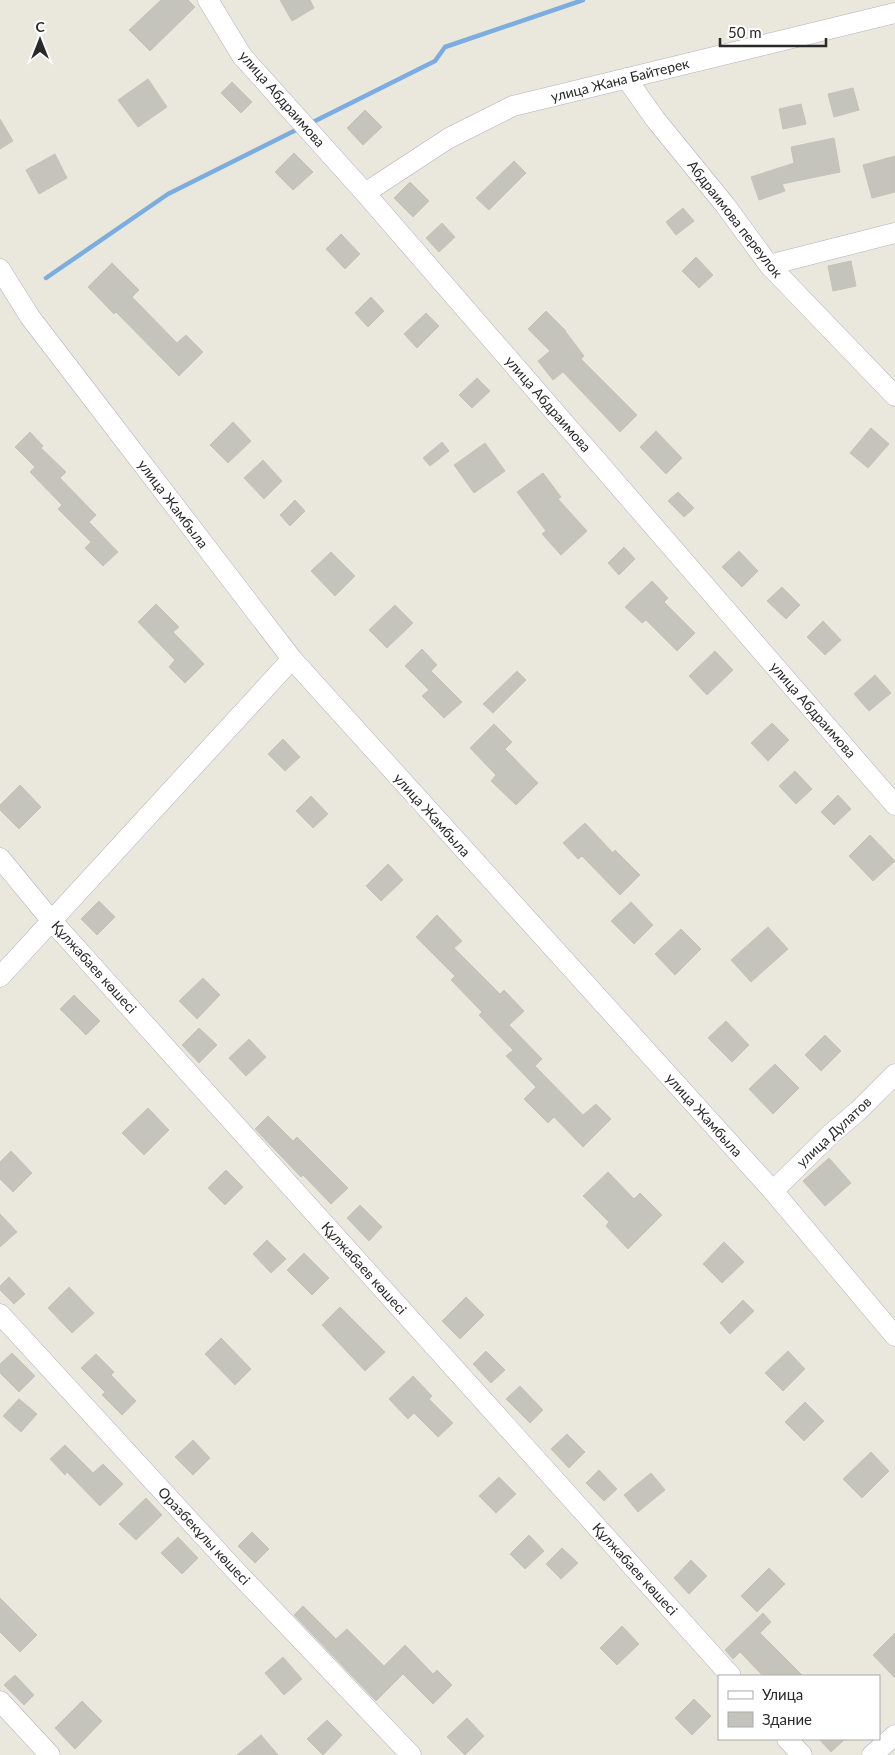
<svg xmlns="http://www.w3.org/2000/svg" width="895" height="1755" viewBox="0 0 895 1755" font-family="Lato,sans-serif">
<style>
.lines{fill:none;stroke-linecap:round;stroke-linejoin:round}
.stream{stroke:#7cade0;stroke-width:4.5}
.building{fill:#c5c4bc;stroke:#c5c3b7}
.minor-casing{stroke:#b1b0bb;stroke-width:21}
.minor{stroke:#fff;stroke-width:20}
.labels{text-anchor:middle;stroke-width:4.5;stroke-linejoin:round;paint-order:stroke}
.street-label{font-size:14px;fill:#292929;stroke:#fff}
</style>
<rect width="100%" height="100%" fill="#eae7dd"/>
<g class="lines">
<path class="stream" d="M309 124 435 61 445 47 583 0
M46 278 168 194 300 128"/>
</g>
<path class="building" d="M161 0H188L195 7 150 51 129 30Z
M280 0H310L314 8 292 21Z
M148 79 167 107 138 127 118 100Z
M232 82 252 102 241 113 221 93Z
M853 88 859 110 834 117 828 94Z
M801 104 806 124 783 129 779 109Z
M365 110 382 127 363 145 347 128Z
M0 119 13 141 0 149Z
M834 138 840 172 782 184 785 191 759 200 751 177 794 163 791 147Z
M294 153 313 172 293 190 275 172Z
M55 154 67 178 39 194 26 170Z
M895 156V192L872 198 863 165Z
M514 161 526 173 489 210 476 198Z
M410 182 429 201 413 217 394 198Z
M683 208 694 221 676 235 666 222Z
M442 223 455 237 439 252 426 238Z
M341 234 360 254 345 269 326 249Z
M696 257 713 275 699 288 682 271Z
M851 261 856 286 833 291 828 266Z
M112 263 139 290 132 297 177 343 186 335 203 352 179 376 116 312 114 314 88 287Z
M371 297 384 311 368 327 355 313Z
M546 311 566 331H565L584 356 581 359 637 415 620 432 563 372 553 380 538 361 550 351 528 329Z
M426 313 439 326 417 348 404 334Z
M477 378 490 391 472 408 459 395Z
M233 422 251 441 228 463 210 445Z
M871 428 889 444 868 468 850 453Z
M656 431 682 458 666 474 640 447Z
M30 432 43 446 41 448 66 472 60 478 96 515 89 522 118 552 103 566 85 548 91 542 58 509 62 505 30 472 35 467 15 447Z
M442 442 449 451 430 466 423 458Z
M485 443 505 471 474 493 454 465Z
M263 460 282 481 264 499 244 478Z
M543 473 561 497 558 499 587 531 561 555 542 534 546 531 517 492Z
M678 492 694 508 684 517 668 501Z
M295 500 305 511 290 526 280 515Z
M624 547 635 559 619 575 608 563Z
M739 551 758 571 742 587 722 567Z
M331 552 355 576 335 596 311 571Z
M652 581 668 598 664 602 695 633 677 651 646 620 642 623 625 607Z
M782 587 800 605 786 619 767 601Z
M156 604 179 627 173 632 204 664 185 683 169 667 175 660 138 622Z
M395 605 413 623 387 648 369 630Z
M823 621 841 640 825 655 807 637Z
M422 649 437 665 431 671 462 702 444 718 422 696 429 690 405 666Z
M715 651 733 670 707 695 689 676Z
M517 671 526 680 493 713 483 704Z
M875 675 891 693 869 711 854 694Z
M772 723 789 740 768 761 751 743Z
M494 724 512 742 505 749 538 783 516 805 491 781 496 775 470 748Z
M283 739 300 757 285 771 268 754Z
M795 771 812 789 796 804 779 786Z
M20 785 41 807 19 829 0 810V805Z
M838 795 851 809 834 825 821 812Z
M311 796 328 814 313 828 296 811Z
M585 823 613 853 615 850 640 875 620 895 582 856 578 859 563 843Z
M870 835 895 861 873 881 849 856Z
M388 864 403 880 381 901 366 886Z
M99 901 115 917 97 935 81 919Z
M631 902 653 925 634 944 611 921Z
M437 915 462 941 454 948 500 994 504 990 524 1011 509 1025 542 1059 535 1066 583 1115 596 1104 611 1119 583 1147 554 1117 548 1123 524 1099 536 1087 506 1056 513 1050 479 1015 482 1012 451 980 455 976 416 937Z
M768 927 788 949 751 982 731 960Z
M681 929 701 949 675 975 655 954Z
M203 978 220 995 197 1019 179 1001Z
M74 995 100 1021 86 1035 60 1009Z
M726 1021 749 1045 732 1062 708 1038Z
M199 1028 217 1045 199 1063 182 1045Z
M825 1035 841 1051 821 1071 805 1055Z
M249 1039 266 1057 246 1076 229 1058Z
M775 1064 799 1088 773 1114 749 1089Z
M148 1108 169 1130 144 1155 122 1133Z
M268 1116 293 1141 297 1137 348 1188 331 1204 303 1175 301 1177 255 1129Z
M11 1151 32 1173 13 1192 0 1179V1162Z
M829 1158 851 1183 825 1206 803 1181Z
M226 1170 243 1187 225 1205 208 1188Z
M608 1172 634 1199 640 1193 662 1215 628 1249 606 1226 609 1222 583 1196Z
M360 1205 382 1227 369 1241 347 1218Z
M0 1214 17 1232 0 1247Z
M267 1240 286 1259 271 1273 253 1254Z
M724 1242 744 1262 722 1283 703 1264Z
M304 1253 329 1278 312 1295 287 1270Z
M9 1277 25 1294 14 1304 0 1290V1286Z
M69 1287 94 1313 72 1333 48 1308Z
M466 1297 484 1315 460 1339 442 1321Z
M743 1300 754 1311 730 1334 720 1323Z
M340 1307 385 1352 365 1371 322 1325Z
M221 1338 251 1369 235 1385 205 1354Z
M486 1351 505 1370 491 1383 473 1364Z
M788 1351 805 1369 783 1391 765 1373Z
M12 1353 35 1376 19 1392 0 1373V1364Z
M96 1354 114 1372 111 1375 136 1401 122 1415 102 1395 105 1392 81 1368Z
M413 1376 432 1396 429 1399 453 1423 438 1437 414 1413 408 1419 389 1399Z
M520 1386 543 1410 530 1423 506 1399Z
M19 1399 37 1414 21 1432 3 1416Z
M805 1402 824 1421 804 1441 785 1422Z
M567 1434 585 1452 569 1468 551 1449Z
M193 1440 210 1458 193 1475 175 1457Z
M65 1445 93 1473 103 1464 123 1484 100 1506 67 1472 65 1475 50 1459Z
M871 1452 889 1471 862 1498 843 1479Z
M599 1470 617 1489 604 1501 586 1483Z
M651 1473 665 1490 638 1512 624 1495Z
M499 1477 516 1494 496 1513 479 1496Z
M146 1498 162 1515 136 1540 119 1524Z
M252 1532 269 1549 255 1563 238 1546Z
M529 1535 544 1551 525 1569 510 1554Z
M178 1537 198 1558 182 1574 161 1553Z
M562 1548 578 1563 561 1579 546 1564Z
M691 1560 707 1576 689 1594 674 1578Z
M769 1568 785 1584 757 1612 741 1596Z
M0 1598 37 1635 20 1652 0 1632Z
M303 1606 336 1639 347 1629 384 1666 405 1645 433 1674 437 1670 452 1685 433 1704 403 1674 376 1701 294 1615Z
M763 1613 771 1622 760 1633 803 1676H763L740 1652 733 1659 725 1650Z
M622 1626 639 1644 617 1665 600 1648Z
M895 1633V1678L873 1655Z
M283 1657 302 1679 284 1695 265 1673Z
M15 1675 34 1695 24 1705 4 1685Z
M694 1699 711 1716 692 1735 675 1718Z
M82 1701 102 1721 75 1749 55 1728Z
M467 1718 484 1736 465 1755 447 1737Z
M327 1720 342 1735 323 1755 307 1739Z
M261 1735 278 1755H237Z
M819 1739H845L831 1752Z"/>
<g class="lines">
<defs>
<path id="minor" d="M208 0 242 56 365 193 895 805
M626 78 655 119 725 205 769 265 895 396
M365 193 449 138 513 106 895 13
M769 265 895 233
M0 269 30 317 292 659 773 1191 895 1336
M0 858 51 920 731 1676
M0 977 292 659
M773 1191 832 1133 858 1111 895 1074
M0 1314 233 1568 411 1755
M0 1701 50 1755
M787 1739 802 1755
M872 1755 895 1735"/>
</defs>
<use href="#minor" class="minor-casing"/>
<use href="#minor" class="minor"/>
</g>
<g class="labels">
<g class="street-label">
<text transform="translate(620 80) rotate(-14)" y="5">улица Жана Байтерек</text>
<text transform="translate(282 99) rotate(49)" y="5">улица Абдраимова</text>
<text transform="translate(735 219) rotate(52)" y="5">Абдраимова переулок</text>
<text transform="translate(548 404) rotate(49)" y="5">улица Абдраимова</text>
<text transform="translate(173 504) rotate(53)" y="5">улица Жамбыла</text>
<text transform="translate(813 710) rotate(49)" y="5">улица Абдраимова</text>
<text transform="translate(432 815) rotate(48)" y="5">улица Жамбыла</text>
<text transform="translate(94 967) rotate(48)" y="5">Құлжабаев көшесі</text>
<text transform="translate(704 1115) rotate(48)" y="5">улица Жамбыла</text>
<text transform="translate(834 1132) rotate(-43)" y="5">улица Дулатов</text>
<text transform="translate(364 1268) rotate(48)" y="5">Құлжабаев көшесі</text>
<text transform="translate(204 1536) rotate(47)" y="5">Оразбекұлы көшесі</text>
<text transform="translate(635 1569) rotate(48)" y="5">Құлжабаев көшесі</text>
</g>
</g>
<rect x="718" y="1675" width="162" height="65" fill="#ffffff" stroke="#a9a9a9"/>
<rect x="728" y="1691" width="25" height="8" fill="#ffffff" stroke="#a9a9a9"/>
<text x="762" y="1700" font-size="15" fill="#292929">Улица</text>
<rect x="728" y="1712" width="25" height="15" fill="#c5c4bc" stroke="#a9a9a9"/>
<text x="762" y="1725" font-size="15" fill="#292929">Здание</text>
<g transform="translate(40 40)" stroke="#ffffff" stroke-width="4" paint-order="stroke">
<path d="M0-4L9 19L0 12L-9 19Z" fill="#292929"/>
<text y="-8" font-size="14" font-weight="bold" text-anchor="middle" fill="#292929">С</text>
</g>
<path d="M720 38v8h106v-8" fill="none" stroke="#292929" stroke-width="2.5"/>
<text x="728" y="38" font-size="15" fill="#292929" stroke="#ffffff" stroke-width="4" paint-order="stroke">50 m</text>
</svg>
